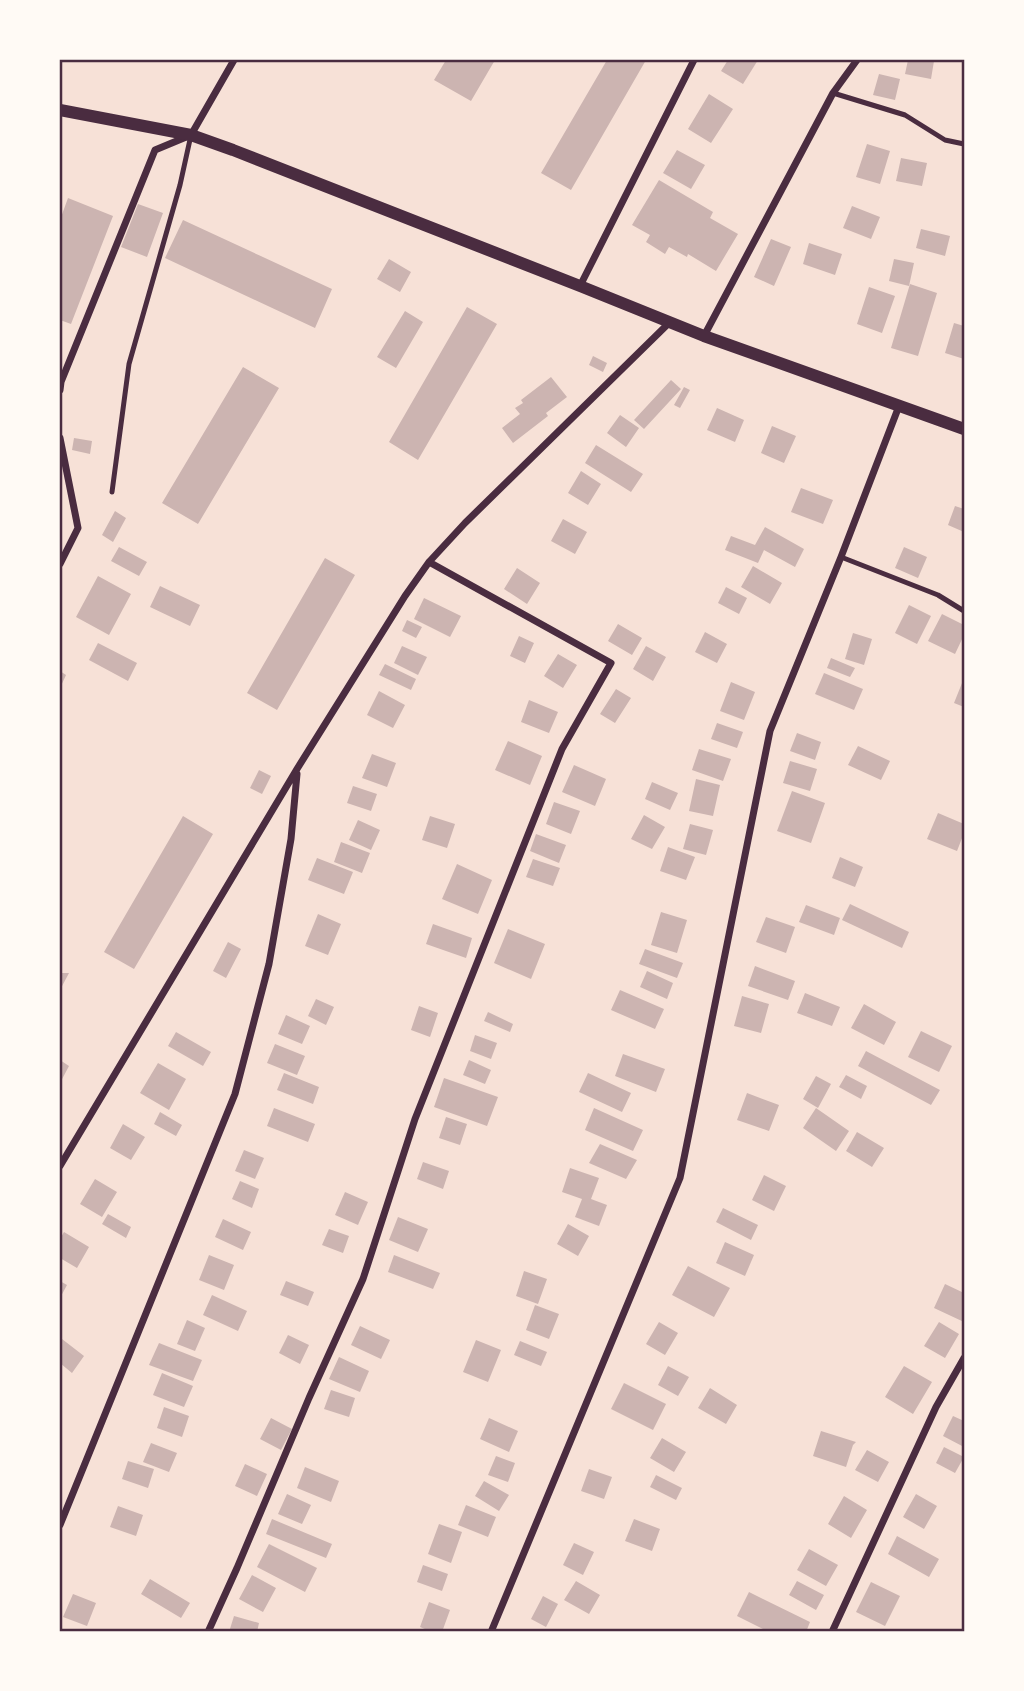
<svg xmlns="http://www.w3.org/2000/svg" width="1024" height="1691" viewBox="0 0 1024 1691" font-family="'IBM Plex Sans',sans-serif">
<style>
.building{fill:#ccb4b1}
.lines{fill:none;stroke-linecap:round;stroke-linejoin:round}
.service{stroke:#4a2c40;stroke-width:5}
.minor{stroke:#4a2c40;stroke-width:7}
.tertiary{stroke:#4a2c40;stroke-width:12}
.neatline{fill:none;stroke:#4a2c40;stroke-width:2.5}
</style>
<rect width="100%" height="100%" fill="#f7e1d7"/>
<path class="building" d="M446 60H495L471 101 434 80Z
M607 60H646L571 190 541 173Z
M728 60H758L743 84 721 71Z
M908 60 934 61 931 79 905 74Z
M879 74 900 79 895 100 873 95Z
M709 94 733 109 711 143 688 129Z
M867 144 890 151 880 184 856 177Z
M677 150 705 165 691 189 663 173Z
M901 158 927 163 922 186 896 181Z
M659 180 713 212 710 218 738 234 716 271 688 254 687 257 669 247 665 254 646 242 650 235 632 225Z
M68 198 113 216 71 324 60 320V220Z
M138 204 163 213 147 257 121 247Z
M852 206 880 217 871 239 843 228Z
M183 220 332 289 315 328 165 258Z
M921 229 950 236 945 256 916 248Z
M771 239 791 247 774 286 754 277Z
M809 243 842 254 835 275 803 264Z
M389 259 411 272 400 292 377 279Z
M894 259 914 263 909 286 889 281Z
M910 284 937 293 918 356 891 348Z
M869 287 895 296 882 333 857 324Z
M467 307 497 324 418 460 389 442Z
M405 311 423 322 396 368 377 357Z
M954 323 964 326V359L945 353Z
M593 356 607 363 603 372 589 365Z
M243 367 279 388 198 524 162 503Z
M551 377 567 397 546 413 548 416 513 443 502 428 520 414 515 408 523 403 521 400Z
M671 380 681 389 644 429 634 420Z
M684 387 690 390 680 408 674 405Z
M717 408 744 420 735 442 707 430Z
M620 415 639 428 626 447 607 433Z
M772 426 796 436 784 463 761 453Z
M74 438 92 441 90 454 72 450Z
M596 445 643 474 631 492 585 463Z
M581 471 601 484 588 505 568 493Z
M801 488 833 500 823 524 791 512Z
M955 506 964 509V532L948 525Z
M115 511 126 518 113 542 102 535Z
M563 519 587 532 575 554 551 541Z
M765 527 804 549 795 567 764 550 758 563 725 550 731 536 755 545Z
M119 547 147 562 139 576 111 561Z
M904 547 927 557 918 578 895 568Z
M325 558 355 575 277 710 247 693Z
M753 566 782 583 770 604 741 587Z
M517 568 540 583 527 604 504 589Z
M98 576 131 594 109 635 76 617Z
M160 586 200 605 190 626 150 607Z
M726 587 747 598 739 614 718 603Z
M424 598 461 616 450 637 414 619Z
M909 605 931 616 917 644 895 633Z
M942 614 964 625V635L955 654 928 641Z
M407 620 422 627 416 638 402 631Z
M618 624 642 638 632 655 608 641Z
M705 632 727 644 717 663 695 652Z
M853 633 872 639 864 665 845 659Z
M519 636 534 643 525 663 510 656Z
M98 643 137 663 128 681 89 660Z
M402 646 427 657 418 675 394 663Z
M646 646 666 657 653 681 633 669Z
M558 654 577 665 563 688 544 676Z
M831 658 855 668 850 677 827 668Z
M385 664 416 679 411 690 379 675Z
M60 671 66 675 60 688Z
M824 673 863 689 854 710 815 694Z
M964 678V707L954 703Z
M731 682 755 692 744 720 720 711Z
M616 689 631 698 615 723 600 714Z
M379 691 405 705 393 728 367 715Z
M529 700 558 712 549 733 521 722Z
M717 723 743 732 737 748 711 739Z
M797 733 821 742 815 760 790 751Z
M508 741 542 756 530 785 495 770Z
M858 746 890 761 881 780 848 765Z
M699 749 731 759 723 781 692 770Z
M372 754 396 763 387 787 362 778Z
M790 761 817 769 810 791 783 783Z
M574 765 606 779 595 806 562 792Z
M259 770 271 776 262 794 250 788Z
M696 779 720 785 713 816 689 811Z
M652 782 678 793 670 810 645 799Z
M353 786 377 794 371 811 347 803Z
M792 791 825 803 811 843 777 831Z
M554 802 580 811 571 834 546 824Z
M938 813 964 824V833L957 851 927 839Z
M644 815 665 827 652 849 631 839Z
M183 816 213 834 134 969 104 952Z
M430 816 455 824 447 848 422 840Z
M358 820 380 830 371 850 349 840Z
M690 824 713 830 706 855 683 849Z
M536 834 566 845 559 863 530 851Z
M341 842 370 853 362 873 334 862Z
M668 847 695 857 686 880 660 871Z
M840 857 863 867 855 887 832 878Z
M317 858 353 872 344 894 308 880Z
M533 859 560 868 553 886 526 877Z
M457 864 492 880 478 914 442 899Z
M850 904 909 932 902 948 842 920Z
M806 905 840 918 834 935 799 922Z
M661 912 687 920 677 953 651 945Z
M318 914 341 924 328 955 305 946Z
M766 917 795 927 786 953 756 942Z
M433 924 472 938 466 958 426 944Z
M508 929 545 944 531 979 494 963Z
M228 942 241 949 226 978 213 971Z
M645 949 683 963 677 978 639 964Z
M755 966 795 981 788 1000 748 986Z
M647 971 673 983 667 999 640 987Z
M60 973H69L60 990Z
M620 990 664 1009 655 1029 611 1010Z
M805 993 840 1007 832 1026 797 1013Z
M742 996 769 1004 761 1033 734 1026Z
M316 999 334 1007 326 1025 308 1016Z
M864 1004 896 1022 884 1045 851 1028Z
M419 1006 438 1013 430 1037 411 1030Z
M488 1012 513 1024 510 1032 484 1021Z
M286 1015 310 1026 302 1044 278 1034Z
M921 1031 952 1046 939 1072 908 1057Z
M176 1032 211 1052 203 1066 168 1046Z
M475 1035 497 1043 491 1059 470 1051Z
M275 1044 305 1056 297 1075 267 1063Z
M866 1051 940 1090 931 1105 858 1066Z
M623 1054 665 1069 656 1092 615 1076Z
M60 1060 69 1066 60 1083Z
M469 1060 491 1070 485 1084 463 1075Z
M158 1063 186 1079 169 1110 140 1093Z
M284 1073 319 1087 313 1104 277 1090Z
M588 1073 631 1093 622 1112 579 1092Z
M846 1075 867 1086 861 1099 839 1087Z
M816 1076 831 1084 818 1108 803 1099Z
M444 1078 498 1097 487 1126 434 1107Z
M747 1093 779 1105 769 1131 737 1120Z
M274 1108 315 1124 308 1142 267 1126Z
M594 1108 643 1130 633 1151 585 1130Z
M816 1108 849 1131 836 1151 803 1128Z
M160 1112 182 1125 176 1136 154 1124Z
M446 1117 467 1124 460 1145 439 1138Z
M123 1124 145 1137 131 1160 110 1148Z
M857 1132 884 1148 872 1167 846 1151Z
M600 1144 637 1160 626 1179 589 1163Z
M244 1150 264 1158 255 1179 235 1171Z
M423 1162 449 1171 443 1189 417 1179Z
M570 1168 599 1178 591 1199 607 1205 599 1226 575 1217 582 1199 562 1192Z
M764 1175 786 1186 774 1211 752 1200Z
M95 1179 117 1192 102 1217 80 1204Z
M240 1181 259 1189 252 1208 232 1199Z
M345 1192 368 1202 358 1225 335 1215Z
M723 1208 758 1225 751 1240 716 1222Z
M108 1214 131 1227 126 1238 102 1224Z
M398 1217 428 1229 418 1252 389 1240Z
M223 1219 251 1232 243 1250 215 1237Z
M568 1224 589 1236 578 1256 557 1244Z
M329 1229 349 1236 343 1253 322 1245Z
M64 1232 89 1247 77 1268 60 1258V1239Z
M725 1242 754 1255 745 1276 716 1263Z
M209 1255 234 1265 224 1290 199 1280Z
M394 1255 440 1273 433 1289 388 1272Z
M688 1266 730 1288 714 1317 672 1295Z
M524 1271 547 1279 538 1304 516 1296Z
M60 1281 67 1285 60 1298Z
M286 1281 314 1292 308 1306 280 1295Z
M945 1284 964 1293V1322L934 1308Z
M212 1295 247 1311 238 1331 203 1315Z
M535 1305 559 1314 549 1339 526 1330Z
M187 1320 205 1328 195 1351 177 1344Z
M659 1322 678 1333 665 1355 646 1344Z
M939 1322 959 1334 945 1358 924 1346Z
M360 1326 390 1340 381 1359 351 1345Z
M288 1335 309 1345 300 1364 279 1353Z
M62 1339 84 1356 72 1373 60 1363V1342Z
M476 1340 501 1350 488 1382 463 1372Z
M520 1341 547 1352 541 1366 514 1355Z
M159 1343 202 1360 193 1381 149 1365Z
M339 1357 369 1371 360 1392 329 1379Z
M668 1366 689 1377 678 1396 658 1385Z
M904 1366 932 1382 913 1414 885 1397Z
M162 1373 193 1386 184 1407 153 1395Z
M624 1383 666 1404 653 1430 611 1409Z
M710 1388 737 1405 726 1424 698 1408Z
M331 1390 355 1398 349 1417 324 1409Z
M164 1407 189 1416 182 1437 157 1428Z
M953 1416 964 1421V1447L943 1436Z
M271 1418 292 1429 281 1450 260 1439Z
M489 1418 518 1431 509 1452 480 1439Z
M821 1431 856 1442 853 1445 846 1467 813 1456Z
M662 1438 686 1452 674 1472 650 1458Z
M151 1443 177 1453 169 1472 143 1462Z
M944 1447 964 1457 955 1473 936 1463Z
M867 1450 889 1462 878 1482 855 1470Z
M496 1456 515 1463 508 1482 488 1475Z
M128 1461 154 1469 148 1488 122 1479Z
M245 1464 267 1474 257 1496 235 1486Z
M305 1467 339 1481 331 1502 297 1488Z
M589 1469 612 1477 604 1499 581 1491Z
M656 1475 682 1488 676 1500 650 1487Z
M484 1481 509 1495 499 1511 475 1496Z
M287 1494 311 1505 302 1524 278 1514Z
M916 1494 937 1506 924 1529 903 1517Z
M844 1496 867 1510 851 1538 828 1524Z
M466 1505 496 1517 488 1537 458 1525Z
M118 1506 143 1515 136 1536 110 1527Z
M272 1519 332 1544 326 1558 266 1534Z
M634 1519 660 1529 652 1551 625 1541Z
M439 1524 462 1532 451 1563 428 1554Z
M897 1536 939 1559 929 1577 888 1554Z
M574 1543 594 1552 583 1575 563 1565Z
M269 1544 317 1568 305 1592 257 1567Z
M809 1549 838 1565 826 1586 797 1570Z
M423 1565 448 1574 442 1591 417 1582Z
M252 1575 276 1588 263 1612 239 1599Z
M150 1579 190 1603 181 1618 141 1594Z
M576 1581 600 1595 589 1614 564 1600Z
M797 1581 824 1595 816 1610 789 1595Z
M871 1582 900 1596 885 1626 856 1612Z
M749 1592 810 1622 806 1632H769L737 1616Z
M73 1594 96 1603 87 1626 63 1617Z
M543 1596 558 1604 546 1627 531 1619Z
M429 1602 450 1610 442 1632H432L420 1627Z
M234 1616 259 1623 257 1632H229Z"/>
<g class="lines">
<path class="service" d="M833 93 905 115 945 140 964 144
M112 492 129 364 180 185 191 135
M841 557 938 595 964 611"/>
<path class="minor" d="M580 286 694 60
M704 336 833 93 857 60
M60 390 61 382 155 150 191 135 234 60
M60 438 78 528 60 564
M60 1166 297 769 405 596 429 562 465 523 670 322
M60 1525 235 1094 269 964 291 839 297 774
M208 1632 237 1568 309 1398 363 1279 415 1119 562 749 611 663 429 562
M491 1632 680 1178 770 731 841 557 899 406
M832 1632 936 1407 964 1358"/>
<path class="tertiary" d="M60 110 191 135 233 150 580 286 704 336 964 429"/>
</g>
<rect width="1024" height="1691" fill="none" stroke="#fffaf5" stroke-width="122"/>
<rect x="61" y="61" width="902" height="1569" class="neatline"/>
</svg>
